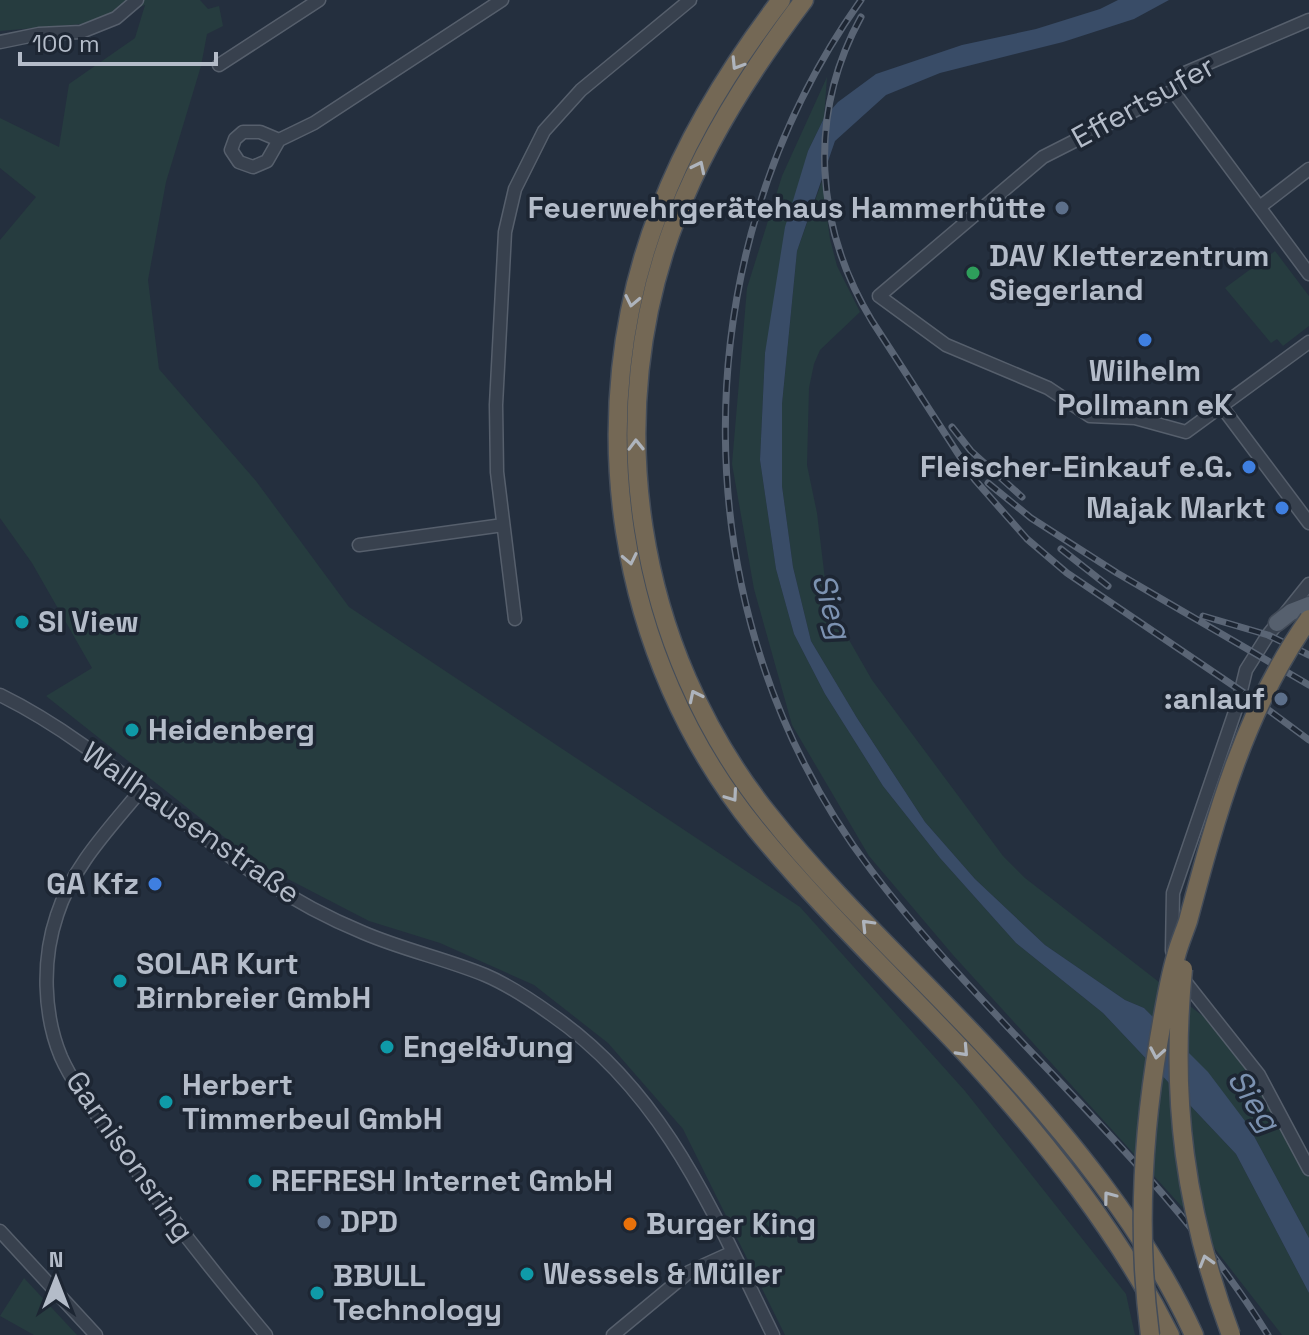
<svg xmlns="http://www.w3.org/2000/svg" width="1309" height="1335" viewBox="0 0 1309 1335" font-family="'Space Grotesk',sans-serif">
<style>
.green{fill:#263c3f}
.water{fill:#394c67}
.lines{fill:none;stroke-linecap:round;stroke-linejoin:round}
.minor-casing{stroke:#565f6c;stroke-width:15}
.major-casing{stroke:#414a57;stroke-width:19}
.highway-casing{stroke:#434c59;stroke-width:21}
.minor{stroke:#38414e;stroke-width:12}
.major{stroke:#56606e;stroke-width:16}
.highway{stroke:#746855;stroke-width:18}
.rail-casing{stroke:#5a6575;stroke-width:7}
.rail{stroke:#1d2633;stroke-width:4;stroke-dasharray:12;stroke-linecap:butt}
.highway-bridge-casing{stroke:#434c59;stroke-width:21;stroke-linecap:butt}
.highway-bridge{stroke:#746855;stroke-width:18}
.oneway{stroke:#aeb4bd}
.service-dot{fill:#5c6f8a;stroke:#1d2633;stroke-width:3}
.leisure-dot{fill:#2e9e5b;stroke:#1d2633;stroke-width:3}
.shop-dot{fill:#3f7fe0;stroke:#1d2633;stroke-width:3}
.culture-dot{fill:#0f9aa8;stroke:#1d2633;stroke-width:3}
.food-dot{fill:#e8710a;stroke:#1d2633;stroke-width:3}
.labels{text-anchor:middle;stroke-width:7;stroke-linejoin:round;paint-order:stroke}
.street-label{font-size:30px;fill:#b4bcc9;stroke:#1d2633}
.poi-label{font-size:30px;font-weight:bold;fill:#b4bcc9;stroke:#1d2633;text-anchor:start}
.water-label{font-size:32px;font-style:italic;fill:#7c92b1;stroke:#1d2633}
</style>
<rect width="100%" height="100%" fill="#242f3e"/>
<path class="green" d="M0 0H200L208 9 219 6 223 26 207 34 201 66 166 182 148 280 159 369 256 481 349 607 800 907 965 1091 1126 1294 1135 1335H785L683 1129 608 1043 534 985 440 943 369 921 257 863 46 696 92 668 32 563 0 518V240L36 197 0 168V118L59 147 69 84 135 38 145 5 93 23 0 31Z
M827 77 824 118 808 151 765 353 760 460 776 569 794 634 825 694 883 786 940 858 1016 943 1103 1013 1236 1154 1309 1293V1335H1282L1184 1209 953 955 869 856 792 725 754 589 732 464 747 288 782 176Z
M822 181 830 239 837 266 860 312 820 350 814 364 809 388 807 465 817 513 826 588 837 619 872 680 1003 856 1025 878 1226 1034 1259 1075 1309 1169V1238L1248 1125 1144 1008 1125 1000 1045 945 975 879 925 822 857 718 811 641 793 567 782 486V404L797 251Z
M1275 251 1309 296V326L1283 346 1277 339 1271 343 1225 288Z
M24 1278 77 1335H34L0 1316Z"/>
<path class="water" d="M1118 0H1169L1134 19 1063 42 940 73 886 95 835 141 797 251 782 404V486L793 567 811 641 857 718 925 822 975 879 1045 945 1125 1000 1144 1008 1208 1072 1248 1125 1309 1238V1293L1236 1154 1103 1013 1016 943 940 858 883 786 825 694 794 634 776 569 760 460 765 353 785 227 808 151 824 118 838 102 876 74 962 45 1036 29 1100 9Z"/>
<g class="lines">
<defs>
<path id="minor" d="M1309 20 1185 73 1173 91 1043 157 879 296 946 345 1048 388 1090 416 1135 418 1186 432 1309 342
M0 42 39 34 81 32 116 18 137 0
M219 65 319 0
M1173 91 1309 274
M279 140 260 132H243L235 139 231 150 239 162 253 167 267 161 279 140 314 123 502 0
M1261 206 1309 169
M1222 407 1309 523
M359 545 503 525
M515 619 497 472 496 405 505 232 515 189 544 131 581 90 690 0
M0 695C96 742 173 821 263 879 294 900 330 919 364 933 404 950 446 959 485 975 509 985 531 1000 552 1015 666 1094 714 1215 773 1335
M141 790C110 828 72 867 57 915 42 959 43 1014 61 1057 74 1086 96 1113 114 1139 162 1207 213 1272 266 1335
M1172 951 1173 893 1238 703 1246 670 1268 635 1309 584
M1183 979 1259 1075 1309 1169
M0 1231 96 1335
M613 1335 689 1272 733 1252"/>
<path id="major" d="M1277 623 1291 612 1309 605"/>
<path id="highway" d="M781 0C733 63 688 135 660 209 579 415 616 657 756 829 822 910 898 981 969 1057 1046 1141 1119 1233 1170 1335
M804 0C754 66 707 138 677 216 599 415 635 648 769 815 834 897 912 968 983 1044 1062 1128 1146 1229 1194 1335"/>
</defs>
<use href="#minor" class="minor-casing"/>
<use href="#major" class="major-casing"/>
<use href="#highway" class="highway-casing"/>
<use href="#minor" class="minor"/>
<use href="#major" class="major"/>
<use href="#highway" class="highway"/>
<defs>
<path id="rail" d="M861 0C678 256 679 618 871 870 994 1032 1160 1161 1268 1335
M861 17C807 115 815 227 872 321L975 480 1027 539 1067 573 1259 703 1309 740
M952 427 971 451 1022 497
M988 483 1031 518 1117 573 1309 685
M1061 549 1108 586
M1203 616 1268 635 1309 655"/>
</defs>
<use href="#rail" class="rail-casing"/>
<use href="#rail" class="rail"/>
<defs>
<path id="highway-bridge" d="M1183 969C1170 1099 1185 1212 1231 1335
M1150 1335C1137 1236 1142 1137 1159 1039 1164 1011 1168 983 1176 956 1179 944 1184 933 1188 921 1216 816 1245 709 1309 619"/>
</defs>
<use href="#highway-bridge" class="highway-bridge-casing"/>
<use href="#highway-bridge" class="highway-bridge"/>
</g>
<defs><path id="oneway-chevron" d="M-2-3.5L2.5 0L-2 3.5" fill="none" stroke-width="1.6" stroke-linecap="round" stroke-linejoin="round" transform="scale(2)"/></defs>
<g class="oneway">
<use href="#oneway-chevron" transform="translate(737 64) rotate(122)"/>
<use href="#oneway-chevron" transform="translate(699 167) rotate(-64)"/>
<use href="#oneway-chevron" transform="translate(632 301) rotate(102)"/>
<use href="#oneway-chevron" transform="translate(636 445) rotate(-91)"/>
<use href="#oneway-chevron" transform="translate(630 559) rotate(78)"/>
<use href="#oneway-chevron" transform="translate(695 696) rotate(-116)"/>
<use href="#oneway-chevron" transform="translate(732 796) rotate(55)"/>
<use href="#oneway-chevron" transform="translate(867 925) rotate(-134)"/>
<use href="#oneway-chevron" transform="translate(963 1051) rotate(47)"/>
<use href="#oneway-chevron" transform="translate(1157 1053) rotate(100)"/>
<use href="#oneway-chevron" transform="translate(1109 1197) rotate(-127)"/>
<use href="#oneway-chevron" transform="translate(1206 1261) rotate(-106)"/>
</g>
<g class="service-dot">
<circle cx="1062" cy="208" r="8"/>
<circle cx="1281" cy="699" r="8"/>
<circle cx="324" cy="1222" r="8"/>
</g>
<circle class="leisure-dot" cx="973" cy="273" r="8"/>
<g class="shop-dot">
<circle cx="1145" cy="340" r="8"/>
<circle cx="1249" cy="467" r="8"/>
<circle cx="1282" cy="508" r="8"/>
<circle cx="155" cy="884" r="8"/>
</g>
<g class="culture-dot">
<circle cx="22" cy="622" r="8"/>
<circle cx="132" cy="730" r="8"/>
<circle cx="120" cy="981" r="8"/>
<circle cx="387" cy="1047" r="8"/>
<circle cx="166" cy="1102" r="8"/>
<circle cx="255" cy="1181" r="8"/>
<circle cx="527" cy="1274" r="8"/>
<circle cx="317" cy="1293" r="8"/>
</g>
<circle class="food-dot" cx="630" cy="1224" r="8"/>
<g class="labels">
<g class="street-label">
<text transform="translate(1143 102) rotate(-29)" y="10">Effertsufer</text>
<text transform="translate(191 823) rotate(35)" y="10">Wallhausenstraße</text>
<text transform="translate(130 1156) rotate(55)" y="10">Garnisonsring</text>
</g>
<g class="poi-label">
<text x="1046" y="218" text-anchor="end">Feuerwehrgerätehaus Hammerhütte</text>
<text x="989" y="266">DAV Kletterzentrum<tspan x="989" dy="34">Siegerland</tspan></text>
<text x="1145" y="381" text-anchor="middle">Wilhelm<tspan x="1145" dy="34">Pollmann eK</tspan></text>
<text x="1233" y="477" text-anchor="end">Fleischer-Einkauf e.G.</text>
<text x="1266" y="518" text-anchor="end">Majak Markt</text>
<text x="38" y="632">SI View</text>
<text x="1265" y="709" text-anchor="end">:anlauf</text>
<text x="148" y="740">Heidenberg</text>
<text x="139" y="894" text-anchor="end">GA Kfz</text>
<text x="136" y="974">SOLAR Kurt<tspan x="136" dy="34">Birnbreier GmbH</tspan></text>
<text x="403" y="1057">Engel&amp;Jung</text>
<text x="182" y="1095">Herbert<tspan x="182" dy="34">Timmerbeul GmbH</tspan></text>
<text x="271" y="1191">REFRESH Internet GmbH</text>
<text x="340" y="1232">DPD</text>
<text x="646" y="1234">Burger King</text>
<text x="543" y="1284">Wessels &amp; Müller</text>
<text x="333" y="1286">BBULL<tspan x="333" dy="34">Technology</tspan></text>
</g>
<g class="water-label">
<text transform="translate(832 606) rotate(73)" y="11">Sieg</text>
<text transform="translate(1254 1100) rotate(56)" y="11">Sieg</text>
</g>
</g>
<g transform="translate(56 1279)" stroke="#1d2633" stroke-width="6" paint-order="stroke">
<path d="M0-6L14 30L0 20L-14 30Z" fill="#b4bcc9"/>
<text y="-12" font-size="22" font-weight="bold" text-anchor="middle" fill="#b4bcc9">N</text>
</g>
<path d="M20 52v12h196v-12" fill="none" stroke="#b4bcc9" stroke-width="4"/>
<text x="32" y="52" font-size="24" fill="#b4bcc9" stroke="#1d2633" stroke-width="6" paint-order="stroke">100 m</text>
</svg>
